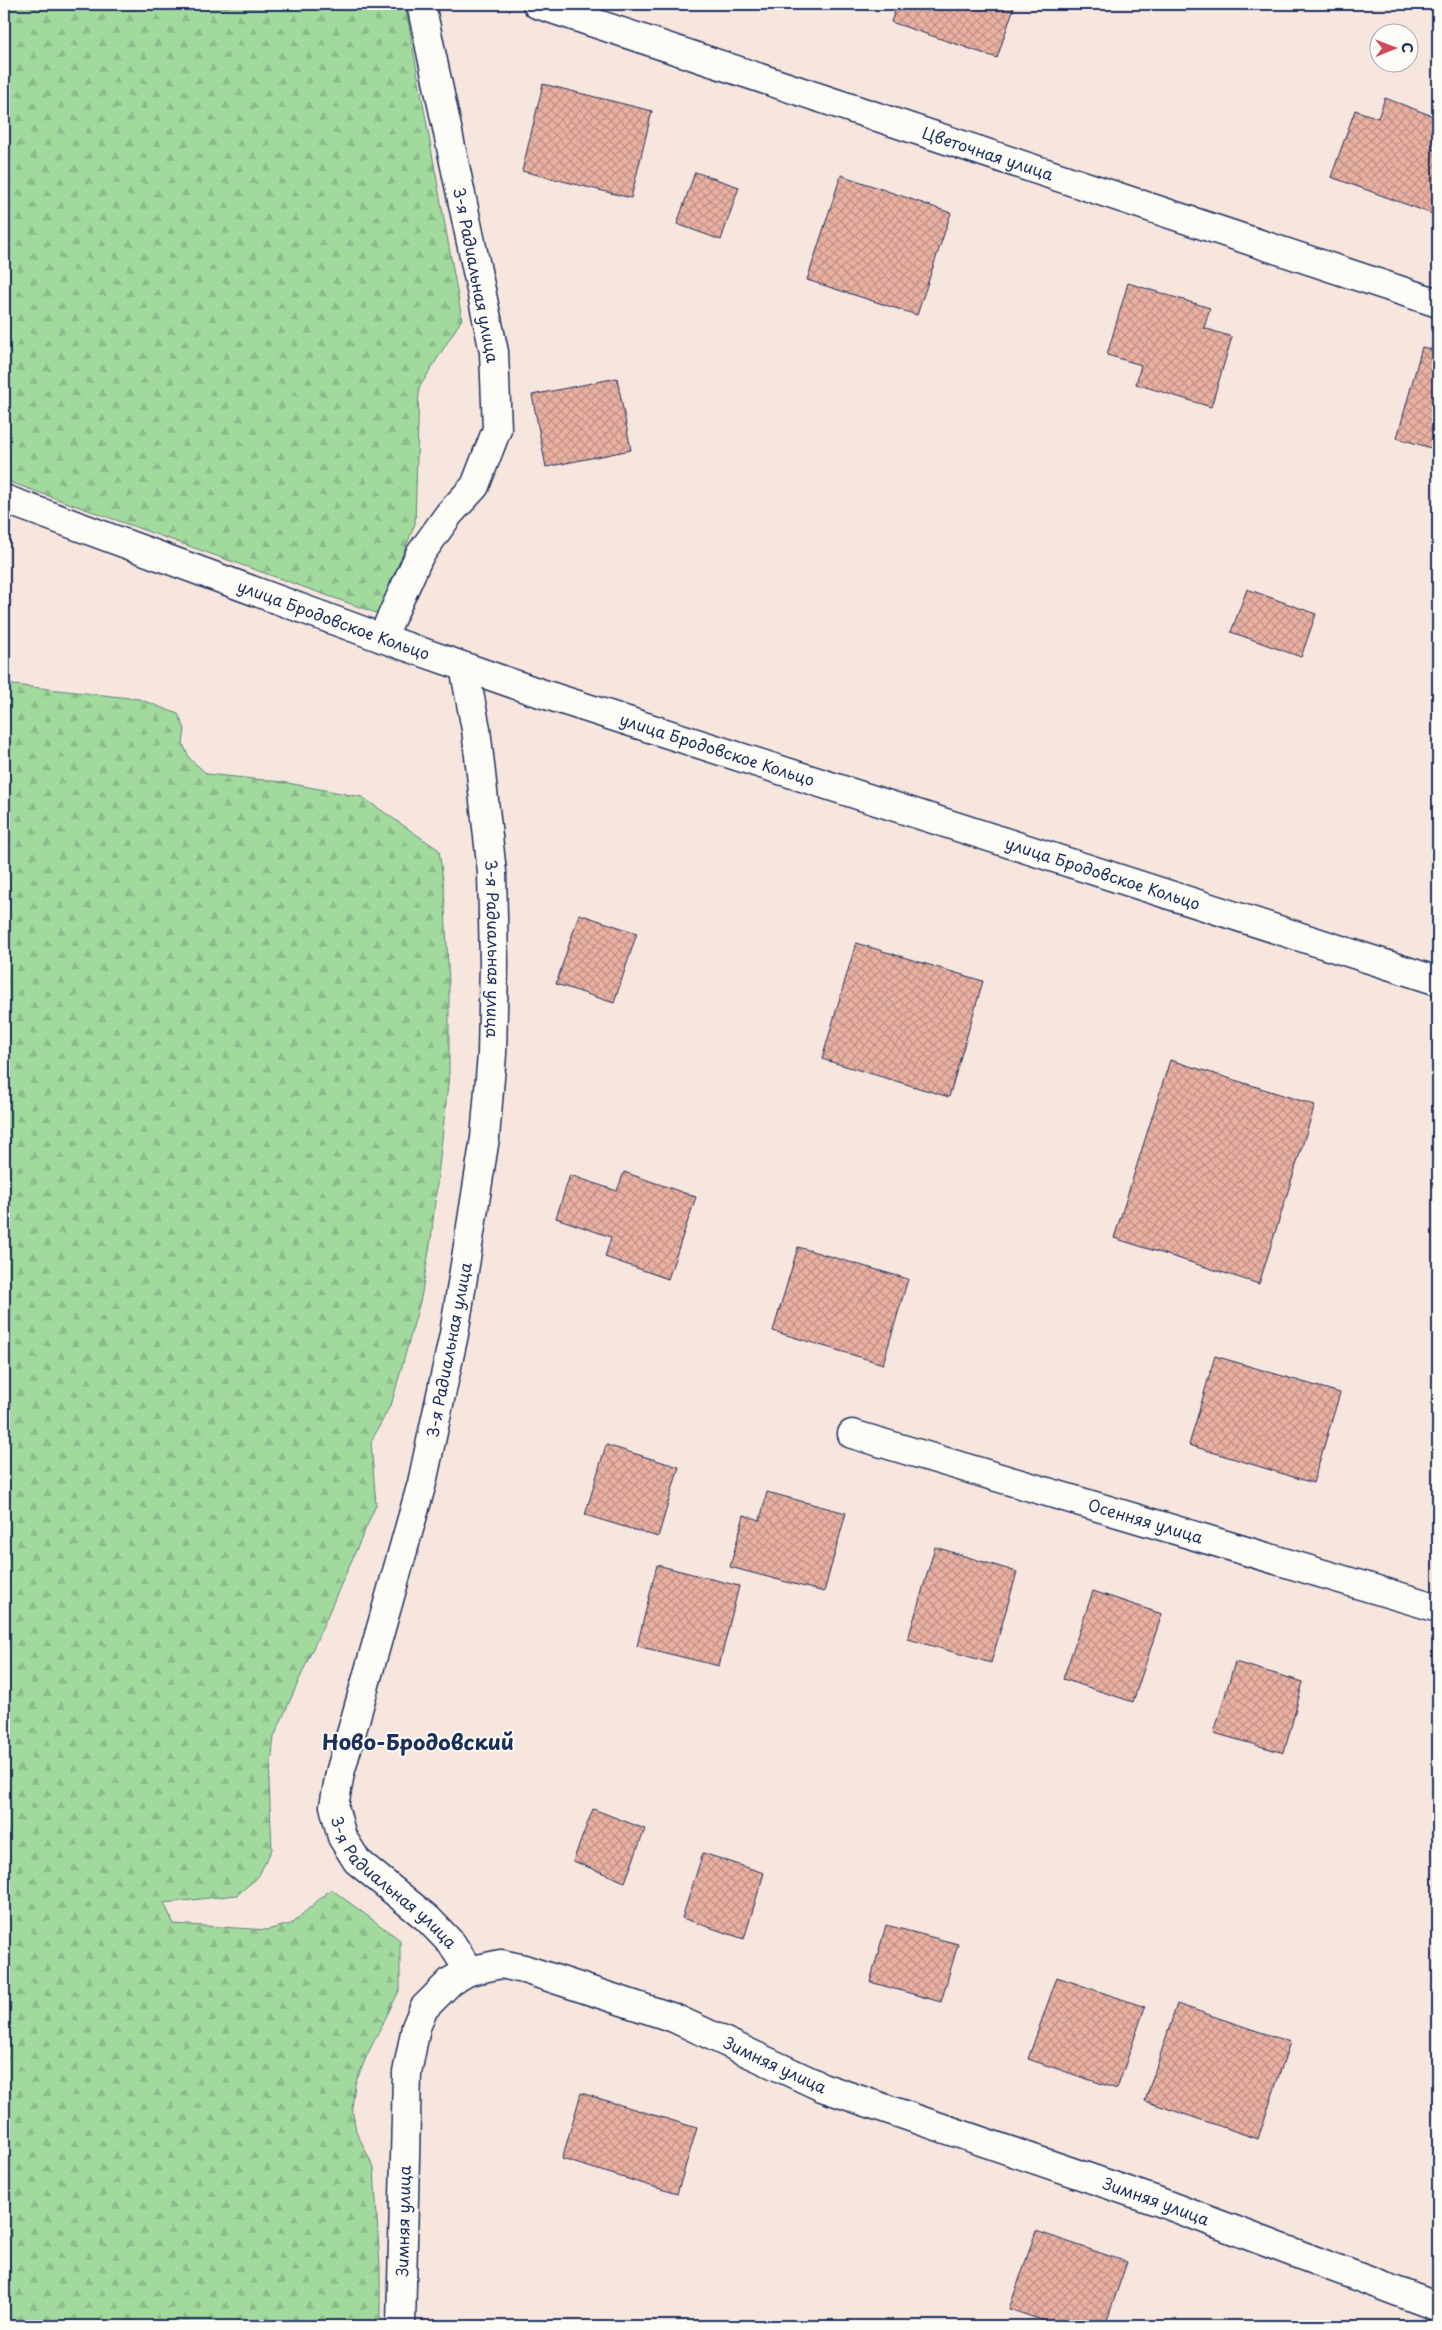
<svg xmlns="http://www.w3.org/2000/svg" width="1442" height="2330" viewBox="0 0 1442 2330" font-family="'Playpen Sans',sans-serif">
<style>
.forest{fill:url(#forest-firs);stroke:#5e847e}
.building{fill:url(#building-cross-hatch);stroke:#1b2f5e}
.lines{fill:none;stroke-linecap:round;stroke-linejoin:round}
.minor-casing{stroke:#1b2f5e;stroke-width:31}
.minor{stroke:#fdfcf7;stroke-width:28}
.labels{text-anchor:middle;stroke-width:4;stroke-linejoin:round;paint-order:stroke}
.street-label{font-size:16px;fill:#1b2f5e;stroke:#fdfcf7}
.district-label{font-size:21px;font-weight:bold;fill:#1b2f5e;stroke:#fdfcf7}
</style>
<defs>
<pattern id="forest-firs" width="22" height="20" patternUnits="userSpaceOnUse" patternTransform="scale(1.25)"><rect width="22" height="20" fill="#a2da9e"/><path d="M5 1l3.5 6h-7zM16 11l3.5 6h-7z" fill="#8bbb8a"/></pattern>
<pattern id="building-cross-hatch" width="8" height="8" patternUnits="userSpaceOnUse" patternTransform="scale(1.25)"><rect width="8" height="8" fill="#eab1a2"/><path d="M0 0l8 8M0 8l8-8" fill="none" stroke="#bd9087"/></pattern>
</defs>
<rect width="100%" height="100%" fill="#f7e6de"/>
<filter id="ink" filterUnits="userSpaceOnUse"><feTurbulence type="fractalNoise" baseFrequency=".02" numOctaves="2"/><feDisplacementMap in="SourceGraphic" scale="10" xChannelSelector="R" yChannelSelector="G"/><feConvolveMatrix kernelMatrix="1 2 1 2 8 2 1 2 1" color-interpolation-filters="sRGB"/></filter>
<g filter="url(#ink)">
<path class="forest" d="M4 4H405L462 319 419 388 415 524 379 614 4 480Z
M4 684 139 699 178 714 185 729 183 744 190 759 207 774 282 782 362 797 439 850 444 888 449 985V1075L431 1239 421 1298 392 1402 371 1442 376 1505 274 1737 269 1783 272 1849 258 1877 237 1895 164 1903 174 1924 266 1930 291 1924 331 1889 400 1940V1989L368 2053 355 2084 352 2108 356 2131 374 2168 380 2267V2326H4Z"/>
<path class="building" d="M897 4H1015L997 58 891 22Z
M543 84 652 111 631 198 522 171Z
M1385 98 1438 118V132L1432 149 1438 151V216L1331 177 1355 110 1378 118Z
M695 172 739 187 721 240 677 224Z
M841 175 951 213 917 315 807 280Z
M1128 283 1210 308 1204 328 1232 337 1211 407 1136 384 1141 365 1107 355Z
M1422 347 1438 351V450L1397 438Z
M617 378 631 450 546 467 532 395Z
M1247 589 1316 614 1301 657 1231 632Z
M579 914 637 933 614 1003 556 984Z
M856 943 983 981 949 1097 822 1059Z
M1170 1060 1315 1105 1259 1284 1114 1238Z
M624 1172 696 1197 668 1279 605 1257 611 1237 556 1218 570 1175 617 1191Z
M798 1247 908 1279 883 1364 773 1331Z
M1215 1356 1340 1393 1313 1483 1189 1445Z
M606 1445 679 1467 658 1537 585 1515Z
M767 1492 846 1513 824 1592 730 1567 744 1515 760 1520Z
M935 1547 1017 1572 991 1663 908 1639Z
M657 1565 739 1586 719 1666 637 1646Z
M1093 1591 1162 1614 1133 1702 1063 1679Z
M1235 1662 1303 1682 1284 1753 1214 1733Z
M593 1809 645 1829 625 1882 573 1861Z
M703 1853 764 1873 744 1939 682 1918Z
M886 1925 958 1944 941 2002 870 1982Z
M1057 1977 1145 2007 1117 2089 1028 2059Z
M1177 2004 1290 2042 1258 2139 1145 2101Z
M581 2093 697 2128 677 2194 562 2159Z
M1036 2231 1127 2262 1105 2326H1059L1009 2309Z"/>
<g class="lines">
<defs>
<g id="minor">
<path id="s1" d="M537 4 1438 303"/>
<path id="s2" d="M4 499 382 638 531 690 1438 981"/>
<path d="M382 638 419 556 449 514 475 486 497 429 494 352 421 4"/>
<path id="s3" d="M464 667 476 729 492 872 494 964 492 1054 485 1138 454 1334 422 1483 340 1773 334 1806 342 1837 357 1861 428 1919 452 1944 469 1971"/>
<path id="s4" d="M852 1434 1438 1608"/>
<path id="s5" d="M401 2326 407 2073 416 2027 424 2008 451 1981 469 1971 501 1964 524 1969 674 2018 822 2087 1157 2201 1438 2307"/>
</g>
</defs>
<use href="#minor" class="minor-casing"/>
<use href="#minor" class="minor"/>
</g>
</g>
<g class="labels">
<g class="street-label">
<text dy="6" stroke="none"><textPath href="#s1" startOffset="475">Цветочная улица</textPath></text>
<text transform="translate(476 275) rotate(79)" y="6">3-я Радиальная улица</text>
<text dy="6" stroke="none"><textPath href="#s2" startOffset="351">улица Бродовское Кольцо</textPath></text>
<text dy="6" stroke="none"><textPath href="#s2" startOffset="756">улица Бродовское Кольцо</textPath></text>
<text dy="6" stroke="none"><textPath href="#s2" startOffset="1161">улица Бродовское Кольцо</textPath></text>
<text dy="6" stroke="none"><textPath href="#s3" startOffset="284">3-я Радиальная улица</textPath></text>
<text transform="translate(449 1350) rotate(-79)" y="6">3-я Радиальная улица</text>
<text dy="6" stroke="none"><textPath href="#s4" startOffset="306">Осенняя улица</textPath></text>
<text dy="6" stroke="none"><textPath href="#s3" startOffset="1259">3-я Радиальная улица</textPath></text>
<text dy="6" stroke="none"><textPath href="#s5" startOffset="705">Зимняя улица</textPath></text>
<text dy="6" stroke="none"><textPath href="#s5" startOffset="1110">Зимняя улица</textPath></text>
<text dy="6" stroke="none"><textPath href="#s5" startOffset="105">Зимняя улица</textPath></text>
</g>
<g class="district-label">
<text x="418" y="1750">Ново-Бродовский</text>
</g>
</g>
<rect width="1442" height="2330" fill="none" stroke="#fdfcf7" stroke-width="20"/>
<rect x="10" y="10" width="1422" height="2310" fill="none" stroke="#1b2f5e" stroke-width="2" filter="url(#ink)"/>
<g transform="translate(1394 48) rotate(89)"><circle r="24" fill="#fdfcf7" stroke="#a3aaba"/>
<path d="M0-4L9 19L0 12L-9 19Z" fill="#d1495b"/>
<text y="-8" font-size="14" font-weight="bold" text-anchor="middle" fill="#1b2f5e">С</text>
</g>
</svg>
